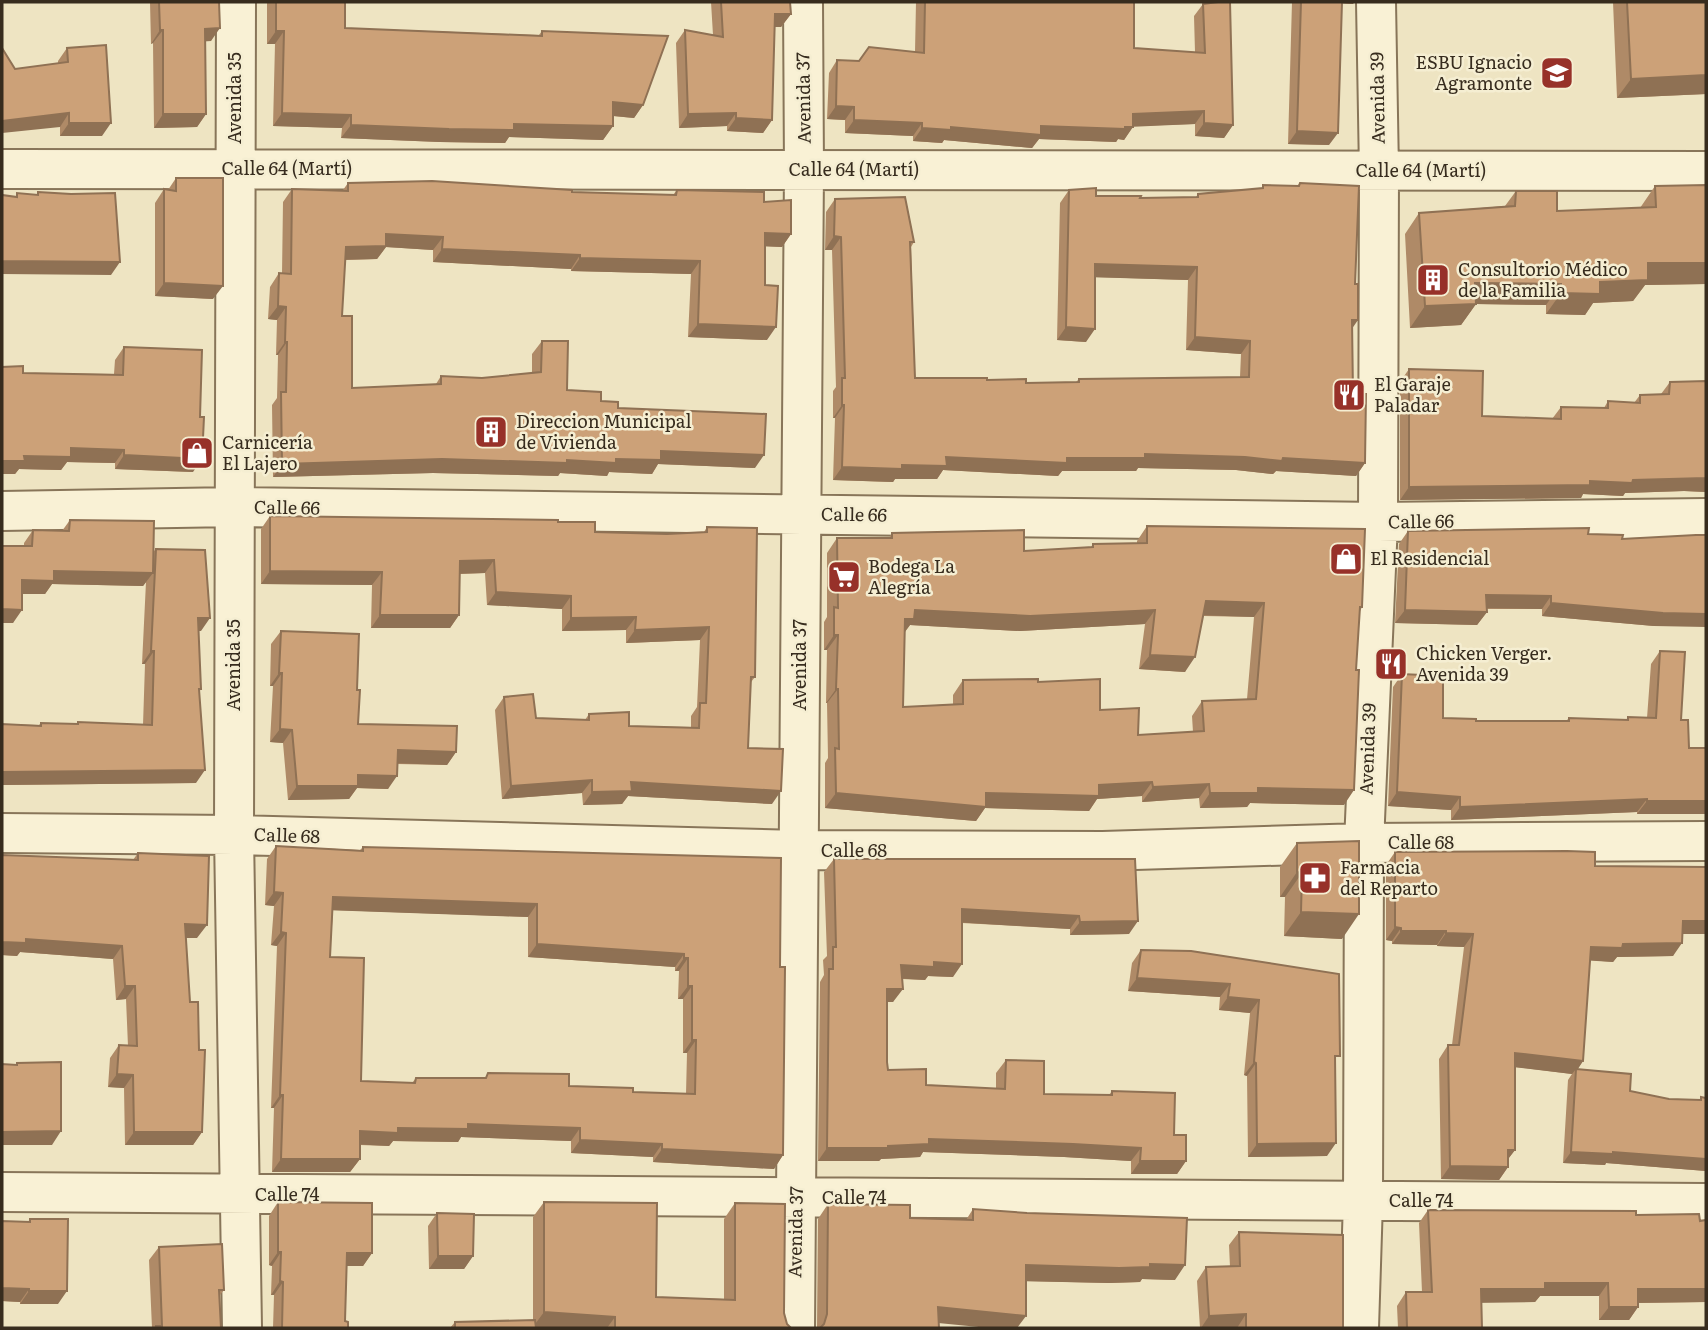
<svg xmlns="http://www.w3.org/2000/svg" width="1708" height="1330" viewBox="0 0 1708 1330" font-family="Literata,serif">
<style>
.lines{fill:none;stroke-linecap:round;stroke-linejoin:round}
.minor-casing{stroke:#887559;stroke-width:42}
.minor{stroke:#f9f1d5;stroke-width:38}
.wall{fill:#af8a67;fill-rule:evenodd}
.shaded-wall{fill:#8f7154}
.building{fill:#cca178;stroke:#8f7154;stroke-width:2;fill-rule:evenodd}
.labels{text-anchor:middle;stroke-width:5;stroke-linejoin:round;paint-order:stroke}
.poi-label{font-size:18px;fill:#372c1e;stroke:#f5eed2;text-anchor:start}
.street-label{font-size:18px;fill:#372c1e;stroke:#f5eed2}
</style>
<rect width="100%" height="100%" fill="#eee4c2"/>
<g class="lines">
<defs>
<path id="minor" d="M236 2 234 835 242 1328
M2 169 1706 171
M2 511 234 507 1378 522 1706 518
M2 833 234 835 799 850 1103 851 1364 843 1706 841
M2 1192 1706 1203
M795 1328 804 170 803 2
M1359 1328 1363 1201 1364 843 1378 522 1379 171 1376 2"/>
</defs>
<use href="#minor" class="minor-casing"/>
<use href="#minor" class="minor"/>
</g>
<path class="wall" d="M150 2H219L211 41H205L206 114 197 127 154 128 153 43 151 44Z
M267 2H345V28L539 35 542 31 643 105 634 118 613 116V126L603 140 509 137 505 143 440 142 341 138 342 128 273 126 275 44H267Z
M711 2H790L791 14 781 27H774L772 120 763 133 727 131V126L679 128 676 43 685 30 713 35Z
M916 2H1134V48L1195 52 1194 16 1203 4 1233 125 1224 138 1195 136V124L1133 126 1124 140 1118 139 1116 142 1039 139 1032 148 944 140 942 143 913 141V136L845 133V120L827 119 829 73 837 60 859 61 915 52Z
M1292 2H1354L1353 4 1342 3 1329 145 1288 144Z
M1613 2H1706V94L1617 98Z
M67 48 102 136H60V127L15 69 58 64V61Z
M176 178 213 299 155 296V203L164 189 168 190Z
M348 183 572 192 673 195 677 190 764 202 791 234 782 247 765 246 767 340 688 337 691 274 571 271V269L433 262V250L386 247 377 259 345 260 342 316 352 388 436 384 441 376 482 378 532 373V354L542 341 567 390 618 408 755 468 658 464 652 474 609 472 607 476 560 473 558 476 433 473 273 477 272 405 277 398 278 355H276L277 320 268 319 270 287 279 273 282 274 283 202 292 189 343 190Z
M1300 183 1352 328 1353 394 1365 463 1356 476 1276 471 1273 474 1236 470 1138 468 1136 471H1062L1058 476 943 470 937 479H895L893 482 833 480 835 418H833V391L836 387 832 250H825L826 212 835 199 914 242 911 247 915 378 987 380 1026 383 1076 382 1079 379 1240 377 1241 354 1186 350 1188 280 1095 277 1086 342 1057 340 1060 203 1069 190 1096 196 1140 198 1196 197 1198 194 1261 189 1263 185 1297 186Z
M1706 185V284L1645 285 1633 301 1593 303 1585 315 1546 314V305L1476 304 1461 325 1410 328 1405 234 1419 213 1505 206 1516 191 1557 211 1640 208 1655 186Z
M124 347 193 472 115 469V463L67 462 61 470 19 469 15 474H2V367L23 373 114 374 115 360Z
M1409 369 1482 416 1552 419 1561 407 1604 408 1608 401 1634 403 1640 395 1661 394 1670 382 1706 381V492L1684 491 1625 493 1623 496 1583 494 1581 498 1400 500V382Z
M270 516 558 522 595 532 667 534 704 532 707 527 755 677 751 682 748 748 772 804 628 796 622 804 583 805 582 793 502 799 495 710 504 697 536 718 585 720 589 714 629 726 691 727V716L697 707 700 640 626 643V630L562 631V609L487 605 485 573 460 574 459 615 450 628H371L372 585 261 584V529Z
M70 520 153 552 156 549 201 631H198L201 689 199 692 196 783 2 785V724L39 725 41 723 76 724 78 722 143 725 145 664H142L146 582 143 586 52 584 45 594H22L13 623H2V546H24V543L33 530 62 531Z
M1147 526 1362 607 1360 611 1344 805 1250 803 1247 807 1200 808 1199 798 1142 802V796L1097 799 1089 811 985 808 976 821 825 808V763L828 758 827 703H826L827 650H824V622L827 617V553L837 538H889L892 533 1024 551 1091 547 1093 544 1137 543V541ZM1203 616 1254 617 1247 699 1202 701 1192 716 1193 732 1138 735 1100 710 1038 682 963 680 953 695V704L903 707 904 633 910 625 1020 631 1145 624 1139 669 1185 672Z
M1408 531 1588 534 1622 539 1654 626 1542 616V609H1486L1487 612 1477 625 1395 623 1399 544Z
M281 631 357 690 358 724 456 752 447 765 397 764 388 789 357 788 349 799 288 800 283 743 270 742 273 686H270L271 644Z
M1660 651 1681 720 1689 748H1706V814H1637V812L1451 820V810L1388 806 1393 687 1402 674 1443 718 1476 721H1566L1569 718 1626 720 1628 717 1647 718 1651 664Z
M1297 843 1342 939 1284 936 1285 897H1280V867Z
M276 846 360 850 363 847 780 967 783 1155 774 1169 653 1162V1157L571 1153V1141L461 1137 458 1142 393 1141 389 1146 360 1145V1159L350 1172H272L274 1108H271L277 946 271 945 274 906 265 905 267 859ZM333 910 528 917V957L675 967V971H679L678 999H683V1053H687L686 1094 633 1092 569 1086 488 1073 485 1078H416L412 1083 361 1081 330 957Z
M1395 852 1595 866 1706 934H1682L1673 956 1617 957 1613 962 1590 960 1583 1061 1577 1069 1630 1091 1669 1099 1700 1100 1701 1097 1706 1098V1171L1606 1163 1605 1165 1563 1163 1568 1080 1572 1074 1515 1067V1150L1508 1159V1167L1499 1180 1441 1179 1439 1059 1448 1045H1452L1464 947 1437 946V945L1392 944V941L1386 940V865Z
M138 853 197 938H186L190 1002 199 1050 202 1132 193 1145H125L124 1088 108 1087 110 1058 119 1045 128 1046 126 999 116 1000 113 959 20 952 17 956 2 955V855L133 860Z
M834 859H1135L1129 934 1070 935V929L962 923 953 977 928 976 925 980 902 979 893 1002H887V1062L888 1070 926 1085 996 1089V1073L1006 1060 1044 1094 1109 1095 1112 1091 1174 1135 1186 1161 1177 1174H1131V1161L1064 1157 923 1152 920 1157 881 1159 879 1161H818L820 982 824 975 823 960 827 956 824 872Z
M1141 950 1339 974 1335 1063 1327 1156 1248 1157 1247 1076 1244 1075 1250 1013 1219 1010 1220 997 1128 991 1132 963Z
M278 1202 372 1253 363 1266H346L345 1321 348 1328H273L274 1295H271L272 1266 269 1265V1216Z
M544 1202 656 1297 724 1299V1219L735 1203 784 1313 787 1324 791 1328H450L455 1322 533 1320V1217Z
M828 1204 910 1218 966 1220 973 1209 1175 1280 1142 1279 1140 1282 1109 1283 1026 1281 939 1323V1328H817L818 1219Z
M1428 1210 1636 1215 1706 1220V1302L1638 1303V1307L1629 1320H1599V1296H1540L1535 1302H1481L1482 1328H1398L1397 1306 1406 1292H1422L1419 1223Z
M437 1213 473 1256 464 1269H429L428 1226Z
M30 1219 58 1304H20V1302L2 1301V1221L28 1222Z
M1239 1232 1343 1328H1200L1197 1281 1206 1267H1230L1229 1245Z
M159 1247 224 1290 220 1295 221 1328H152L149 1260Z"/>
<path class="shaded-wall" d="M1334 2H1354L1353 4 1334 3Z
M775 14H791L781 27H765Z
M220 28 211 41 196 42 205 29Z
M160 30H163L153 43 151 44Z
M276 31H284L275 44H267Z
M1706 75V94L1617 98 1631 79Z
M613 102 643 105 634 118 604 115Z
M836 106 854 107 845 120 827 119Z
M1204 111 1195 124 1128 127H1133L1124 140 1118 139 1116 142 1039 139 1032 148 944 140 942 143 913 141 922 128 1041 126 1133 114Z
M69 113 60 127 2 133V121Z
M282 113 351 115 342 128 273 126Z
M736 113 727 126 679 128 688 114Z
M163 114H206L197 127 154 128Z
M736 118 772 120 763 133 727 131Z
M854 120 922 123 913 136 845 133Z
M69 123H111L102 136H60Z
M1204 123 1233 125 1224 138 1195 136Z
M514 124 613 126 603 140 509 137 505 143 440 142 341 138 351 125Z
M1297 131 1338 133 1329 145 1288 144Z
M765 233 791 234 782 247 755 246Z
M386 234 443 237 433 250 386 247 377 259 336 260 346 247Z
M834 236 841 237 832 250H825Z
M442 249 580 255 571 269 433 262Z
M580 258 700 261 691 274 571 271Z
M2 261 120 262 111 275 2 274Z
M1648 263H1706V284L1645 285 1633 301 1593 303 1585 315 1546 314 1561 293 1600 282Z
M1095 264 1197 267 1188 280 1086 277Z
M164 283 223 286 213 299 155 296Z
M1475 283 1561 284 1546 305 1476 304 1461 325 1410 328 1425 306Z
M278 306 286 307 277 320 268 319Z
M1352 320H1358L1349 333Z
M698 324 776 327 767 340 688 337Z
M1066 327 1095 329 1086 342 1057 340Z
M1195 337 1250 341 1241 354 1186 350Z
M285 342H287L278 355H276Z
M842 405H844L835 418H833Z
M71 448 124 450 115 463 67 462 61 470 19 469 15 474H2V461L24 456Z
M661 451 764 455 755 468 658 464 652 474 609 472 607 476 560 473 558 476 433 473 273 477 282 464 442 459H616Z
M1145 454 1283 458 1365 463 1356 476 1276 471 1273 474 1236 470 1138 468 1136 471H1062L1058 476 943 470 937 479H895L893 482 833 480 842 467 902 465 946 457 1067 458Z
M124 455 202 459 193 472 115 469Z
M1693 478H1706V492L1684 491 1625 493 1623 496 1583 494 1581 498 1400 500 1409 487Z
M494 560 485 573 451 574 460 561Z
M54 571 153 573 143 586 52 584 45 594H13L22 580Z
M270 571 382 572 372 585 261 584Z
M496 592 571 596 562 609 487 605Z
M1486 595 1551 596 1542 609 1477 608Z
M1206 601 1264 603 1254 617 1196 615Z
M1551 603 1706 614V627L1654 626 1542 616Z
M2 609 22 610 13 623H2Z
M915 610H1155L1145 624 1020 631 910 625 904 633 905 619Z
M1405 610 1487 612 1477 625 1395 623Z
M380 615H459L450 628H371Z
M636 617 626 630 562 631 571 618Z
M198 618H210L201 631H189Z
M709 627 700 640 626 643 635 630Z
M834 635H838L827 650H824Z
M151 651H154L145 664H142Z
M1150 655 1195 657 1185 672 1139 669Z
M279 673H282L273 686H270Z
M836 689H838L827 703H826Z
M280 729 292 730 283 743 270 742Z
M398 750 456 752 447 765 389 763Z
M205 770 196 783 2 785V772Z
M358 775 397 776 388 789 357 788 349 799 288 800 297 786Z
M592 780 582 793 502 799 511 786Z
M631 782 781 791 772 804 628 796 622 804 583 805 592 792Z
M1152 782 1142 796 1097 799 1089 811 985 808 976 821 825 808 836 793H986Z
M1209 784 1199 798 1142 802 1153 787Z
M1258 788 1354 790 1344 805 1250 803 1247 807 1200 808 1210 793Z
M1397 792 1460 797 1451 810 1388 806Z
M1647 799 1637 812 1451 820 1460 807Z
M1647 801H1706V814H1637Z
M1297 872 1302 873 1285 897H1280Z
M274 892 283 893 274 906 265 905Z
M333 897 537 904 528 917 324 910Z
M962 909 1079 916 1070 929 953 922Z
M1301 912 1359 914 1342 939 1284 936Z
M1138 921 1129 934 1070 935 1080 922Z
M1683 921H1706V934H1673Z
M185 924 207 925 197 938H176Z
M1395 927 1401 928 1392 941 1386 940Z
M1401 931H1446L1437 945 1392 944Z
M281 932 286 933 277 946 271 945Z
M1446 933 1473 934 1464 947 1437 946Z
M26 939 122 946 113 959 20 952 17 956 2 955V942Z
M1682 943 1673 956 1617 957 1613 962 1581 960 1591 947 1623 944Z
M537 944 684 954 675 967 528 957Z
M684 958H688L679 971H675Z
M934 962 962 964 953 977 928 976 925 980 892 978 901 965Z
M1137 978 1230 984 1220 997 1128 991Z
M125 986H135L126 999 116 1000Z
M688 986H692L683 999H678Z
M887 989H903L893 1002H877Z
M1228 997 1259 1000 1250 1013 1219 1010Z
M692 1040H696L687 1053H683Z
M1515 1053 1583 1061 1576 1072V1069L1572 1074 1505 1066Z
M1254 1062 1256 1063 1247 1076 1244 1075Z
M117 1074 133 1075 124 1088 108 1087Z
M280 1095H283L274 1108H271Z
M468 1124 580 1128 571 1141 461 1137 458 1142 393 1141 389 1146 351 1144 360 1131Z
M61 1131 52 1145H2V1132Z
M134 1132H202L193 1145H125Z
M929 1139 1073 1144 1141 1148 1131 1161 1064 1157 923 1152 920 1157 881 1159 879 1161H818L827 1148 888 1146Z
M580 1140 662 1144 653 1157 571 1153Z
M1336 1143 1327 1156 1248 1157 1257 1144Z
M662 1149 783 1155 774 1169 653 1162Z
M1508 1150H1515L1505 1163Z
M1571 1152H1613L1706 1159V1171L1606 1163 1605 1165 1563 1163Z
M281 1159H360L350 1172H272Z
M1140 1161H1186L1177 1174H1131Z
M1450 1166 1508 1167 1499 1180 1441 1179Z
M278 1252H281L272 1266 269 1265Z
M347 1253H372L363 1266H338Z
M438 1256H473L464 1269H429Z
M1150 1264 1185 1265 1175 1280 1142 1279 1140 1282 1109 1283 1016 1281 1026 1265Z
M280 1281 283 1282 274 1295H271Z
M1545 1283H1608L1599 1296H1540L1535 1302 1472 1303 1481 1289Z
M2 1288 29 1289 20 1302 2 1301Z
M1638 1289H1706V1302L1629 1303Z
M29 1291H67L58 1304H20Z
M938 1307 1026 1316 1017 1328H989L928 1322Z
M1609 1307H1638L1629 1320H1599Z
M544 1312 615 1317 607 1328 533 1327Z
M1246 1314 1237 1328H1201L1209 1316Z"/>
<path class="building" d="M159 2H219L220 28 205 29 206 114H163V30H160Z
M276 2H345V28L542 36V31L668 36 643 105 613 102V126L514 124V130L449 129 351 125V115L282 113 284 31H276Z
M721 2H790L791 14H775L772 120 736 118V113L688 114 685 30 723 37Z
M925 2H1134V48L1205 53 1203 4 1218 2H1230L1233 125 1204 123V111L1133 114V127H1125V129L1041 126V135L951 127V130L922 128V123L854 120V107L836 106 837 60 859 61 869 47 924 53Z
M1301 2H1342L1338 133 1297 131Z
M1627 2H1706V75L1631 79Z
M106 45 111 123H69V113L2 121V48L15 69 68 62 67 48Z
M176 178H223V286L164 283V189L176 191Z
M432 181 572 190V192L676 195 677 190 764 192V202L791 200V234L765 233V285L778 286 776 327 698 324 700 261 580 258V255L442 249 443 237 386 234V246L346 247 342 316H352V388L441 384V376L482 378 541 372 542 341H568L567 390 601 392V401L618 402V408L766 414 764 455 661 451V460L616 459V463L567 460V463L442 459 282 464 281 392H286L287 342H285L286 307 278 306 279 273 291 274 292 189 348 191V183Z
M1300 183 1359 186 1355 284H1358V320H1352L1353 394H1366L1365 463 1283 458 1282 461 1245 457 1145 454V458H1067V463L946 457 947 466 902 465V469L842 467 844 405H842V378H845L841 237 834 236 835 199 905 197 914 242H910L915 378H987V380L1026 379V383L1079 382V379L1249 377 1250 341 1195 337 1197 267 1095 264V329L1066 327 1069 190 1096 188V196H1141L1140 198 1198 197V194L1263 188V185L1299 186Z
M1706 185V263H1648V280L1600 282V294L1561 293V284L1475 283 1476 304 1425 306 1419 213 1515 206 1516 191H1557V211L1656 207 1655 186Z
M38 192 71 194 115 193 120 262 2 261V195L17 197V193L38 195Z
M124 347 202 350 200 417H204L202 459 124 455V450L71 448V457L24 456 25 461H2V367L23 366V373L123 375Z
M1409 369 1483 371 1482 416 1561 419V407L1608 408V401L1640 403V395L1669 394 1670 382 1706 381V478L1633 480 1632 483 1590 481V485L1409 487Z
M270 516 558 520V522H595V532L667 534 707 532V527L757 528 755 677H751L748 748 783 749 781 791 631 782 632 791 592 792V780L511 786 504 697 533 694 536 718 589 720V714L629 712V726L699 728 700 703H706L709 627 635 630 636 617 571 618V596L496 592 494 560 460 561 459 615H380L382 572 270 571Z
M70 520 154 521 153 573 54 571V581L22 580V610L2 609V546H32L33 530 69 531Z
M1147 526 1365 529 1362 607H1360L1356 670H1359L1354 790 1258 788V793H1210L1209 784 1153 787 1152 782 1099 785V796L986 793V807L836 793 835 748 839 749 838 689H836L838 635H834V607L838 608 837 538H892V533L1024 530V551L1093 547V544L1147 543ZM1206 601 1264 603 1256 699 1202 701 1204 731 1138 735 1139 708 1100 710V679L1038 682V679L963 680V704L903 707 905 619H914L915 610 1030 616 1155 610 1150 655 1195 657Z
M1589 528 1588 534 1623 535 1622 539 1696 535H1706V614L1663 613 1551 603V596L1486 595 1487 612 1405 610 1408 531Z
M156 549 205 550 210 618H198L201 689H199L205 770 2 772V724L41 726V723L78 724V722L152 725 154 651H151Z
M281 631 359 634 357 690H360L358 724 457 726 456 752 398 750 397 776 358 775V786H297L292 730 280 729 282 673H279Z
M1660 651 1685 652 1681 720H1688L1689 748H1706V801H1647V799L1460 807V797L1397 792 1402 674 1443 676V718L1476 719V721H1569V718L1628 720V717L1656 718Z
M1359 841V914L1301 912 1302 873 1297 872V843Z
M276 846 363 851V847L781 858 780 967H785L783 1155 662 1149V1144L580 1140V1128L468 1124V1129L398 1128V1133L360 1131V1159H281L283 1095H280L286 933 281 932 283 893 274 892ZM333 897 537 904V944L684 954V958H688V986H692V1040H696L695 1094 633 1092V1088L569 1086V1074L488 1073 486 1078H416L415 1083 361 1081 364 958 330 957Z
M1567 851 1595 852V866L1706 867V921H1683L1682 943 1623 944 1622 948 1591 947 1583 1061 1515 1053V1150H1508V1167L1450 1166 1448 1045H1459L1473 934 1446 933V931H1401V928L1395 927V852Z
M138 853 209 856 207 925 185 924 190 1002H198L199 1050H205L202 1132H134L133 1075 117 1074 119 1045 137 1046 135 986H125L122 946 26 939V943L2 942V855L138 860Z
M834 859H1135L1138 921 1080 922 1079 916 962 909V964L934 962V967L901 965 903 989H887V1062L888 1070 926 1069V1085L1005 1089 1006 1060 1044 1061V1094L1112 1095V1091L1175 1093 1174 1135H1186V1161H1140L1141 1148 1073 1144 929 1139V1144L888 1146V1148H827L829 969H833V947H836Z
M1141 950 1191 951 1339 974 1340 1056H1335L1336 1143 1257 1144 1256 1063 1254 1062 1259 1000 1228 997 1230 984 1137 978Z
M61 1062V1131L2 1132V1064L17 1065V1063Z
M1576 1069 1631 1074 1630 1091 1669 1099 1701 1100V1097L1706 1098V1159L1613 1152V1154L1571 1152Z
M278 1202 372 1203V1253H347L345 1321 348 1322V1328H282L283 1282 280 1281 281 1252H278Z
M544 1202 657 1203 656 1297 735 1300V1203L785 1204 784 1313 787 1324 791 1328H615V1317L544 1312Z
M828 1204 910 1205V1218L973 1220V1209L1027 1213 1187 1218 1185 1265 1150 1264V1267L1119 1268 1026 1265V1316L938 1307 939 1328H820L824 1324 827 1314Z
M1428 1210 1636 1211V1215L1699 1214 1700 1221 1706 1220V1289H1638V1307H1609L1608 1283H1545V1289H1481L1482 1328H1407L1406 1292H1432Z
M437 1213 474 1214 473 1256H438Z
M30 1219H68L67 1291H29V1289L2 1288V1221L30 1222Z
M1239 1232 1343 1235V1328H1246V1314L1209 1316 1206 1267 1240 1266Z
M222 1244 224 1290H219L221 1328H156V1326H162L159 1247Z
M535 1320 536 1328H455V1322Z"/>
<defs>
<symbol id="school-square" viewBox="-11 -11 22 22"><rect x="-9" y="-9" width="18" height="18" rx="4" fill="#973129" stroke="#f5eed2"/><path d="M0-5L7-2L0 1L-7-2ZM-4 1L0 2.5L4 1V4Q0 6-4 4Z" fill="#fff"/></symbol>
<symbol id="building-square" viewBox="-11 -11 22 22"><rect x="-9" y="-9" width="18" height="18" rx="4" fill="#973129" stroke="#f5eed2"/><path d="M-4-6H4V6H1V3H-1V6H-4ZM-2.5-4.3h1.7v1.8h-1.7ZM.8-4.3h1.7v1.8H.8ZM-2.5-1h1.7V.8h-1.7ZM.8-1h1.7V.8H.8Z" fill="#fff"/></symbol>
<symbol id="restaurant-square" viewBox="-11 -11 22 22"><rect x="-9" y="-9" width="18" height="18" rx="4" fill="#973129" stroke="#f5eed2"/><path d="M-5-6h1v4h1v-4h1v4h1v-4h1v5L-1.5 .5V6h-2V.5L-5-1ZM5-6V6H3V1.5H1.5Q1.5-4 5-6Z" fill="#fff"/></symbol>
<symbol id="shop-square" viewBox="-11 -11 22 22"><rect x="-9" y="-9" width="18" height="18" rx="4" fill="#973129" stroke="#f5eed2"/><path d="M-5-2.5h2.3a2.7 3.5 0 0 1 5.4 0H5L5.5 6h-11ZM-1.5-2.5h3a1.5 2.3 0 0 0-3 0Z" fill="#fff"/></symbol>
<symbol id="supermarket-square" viewBox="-11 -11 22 22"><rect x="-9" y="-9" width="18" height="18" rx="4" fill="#973129" stroke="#f5eed2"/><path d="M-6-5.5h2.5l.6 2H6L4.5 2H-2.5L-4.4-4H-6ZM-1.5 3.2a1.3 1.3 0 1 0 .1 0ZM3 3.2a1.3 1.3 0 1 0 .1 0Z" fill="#fff"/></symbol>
<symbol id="pharmacy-square" viewBox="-11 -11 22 22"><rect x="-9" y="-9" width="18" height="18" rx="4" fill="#973129" stroke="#f5eed2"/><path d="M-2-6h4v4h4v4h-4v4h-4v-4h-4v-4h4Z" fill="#fff"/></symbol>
</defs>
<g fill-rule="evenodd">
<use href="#school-square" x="1538" y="54" width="38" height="38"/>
<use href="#building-square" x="1414" y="261" width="38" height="38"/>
<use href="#restaurant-square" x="1330" y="376" width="38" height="38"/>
<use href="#building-square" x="472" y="413" width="38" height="38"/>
<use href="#shop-square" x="178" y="434" width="38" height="38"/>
<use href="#shop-square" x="1327" y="540" width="38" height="38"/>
<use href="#supermarket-square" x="825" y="558" width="38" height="38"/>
<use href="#restaurant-square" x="1372" y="645" width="38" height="38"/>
<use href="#pharmacy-square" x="1296" y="859" width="38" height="38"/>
</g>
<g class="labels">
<g class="poi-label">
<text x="1532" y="69" text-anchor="end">ESBU Ignacio<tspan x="1532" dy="21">Agramonte</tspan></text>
<text x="1458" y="276">Consultorio Médico<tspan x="1458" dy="21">de la Familia</tspan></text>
<text x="1374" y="391">El Garaje<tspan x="1374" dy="21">Paladar</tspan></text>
<text x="516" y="428">Direccion Municipal<tspan x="516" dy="21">de Vivienda</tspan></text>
<text x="222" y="449">Carnicería<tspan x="222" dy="21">El Lajero</tspan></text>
<text x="1370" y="565">El Residencial</text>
<text x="868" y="573">Bodega La<tspan x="868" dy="21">Alegría</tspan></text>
<text x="1416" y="660">Chicken Verger.<tspan x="1416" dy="21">Avenida 39</tspan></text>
<text x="1340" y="874">Farmacia<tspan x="1340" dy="21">del Reparto</tspan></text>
</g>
<g class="street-label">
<text transform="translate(235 98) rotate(-90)" y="6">Avenida 35</text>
<text transform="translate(804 98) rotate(-91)" y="6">Avenida 37</text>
<text transform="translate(1378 98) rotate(-91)" y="6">Avenida 39</text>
<text x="287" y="175">Calle 64 (Martí)</text>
<text x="854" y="176">Calle 64 (Martí)</text>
<text x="1421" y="177">Calle 64 (Martí)</text>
<text transform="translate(287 508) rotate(1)" y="6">Calle 66</text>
<text transform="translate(854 515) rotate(1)" y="6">Calle 66</text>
<text transform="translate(1421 522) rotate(-1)" y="6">Calle 66</text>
<text transform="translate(234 665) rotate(-90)" y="6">Avenida 35</text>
<text transform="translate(800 665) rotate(-90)" y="6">Avenida 37</text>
<text transform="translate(1368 749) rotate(-88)" y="6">Avenida 39</text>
<text transform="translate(287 836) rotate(2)" y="6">Calle 68</text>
<text x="1421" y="849">Calle 68</text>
<text x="854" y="857">Calle 68</text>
<text x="287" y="1201">Calle 74</text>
<text x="854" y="1204">Calle 74</text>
<text x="1421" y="1207">Calle 74</text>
<text transform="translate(796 1232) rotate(-89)" y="6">Avenida 37</text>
</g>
</g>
<rect width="1708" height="1330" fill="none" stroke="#372c1e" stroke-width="7"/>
</svg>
